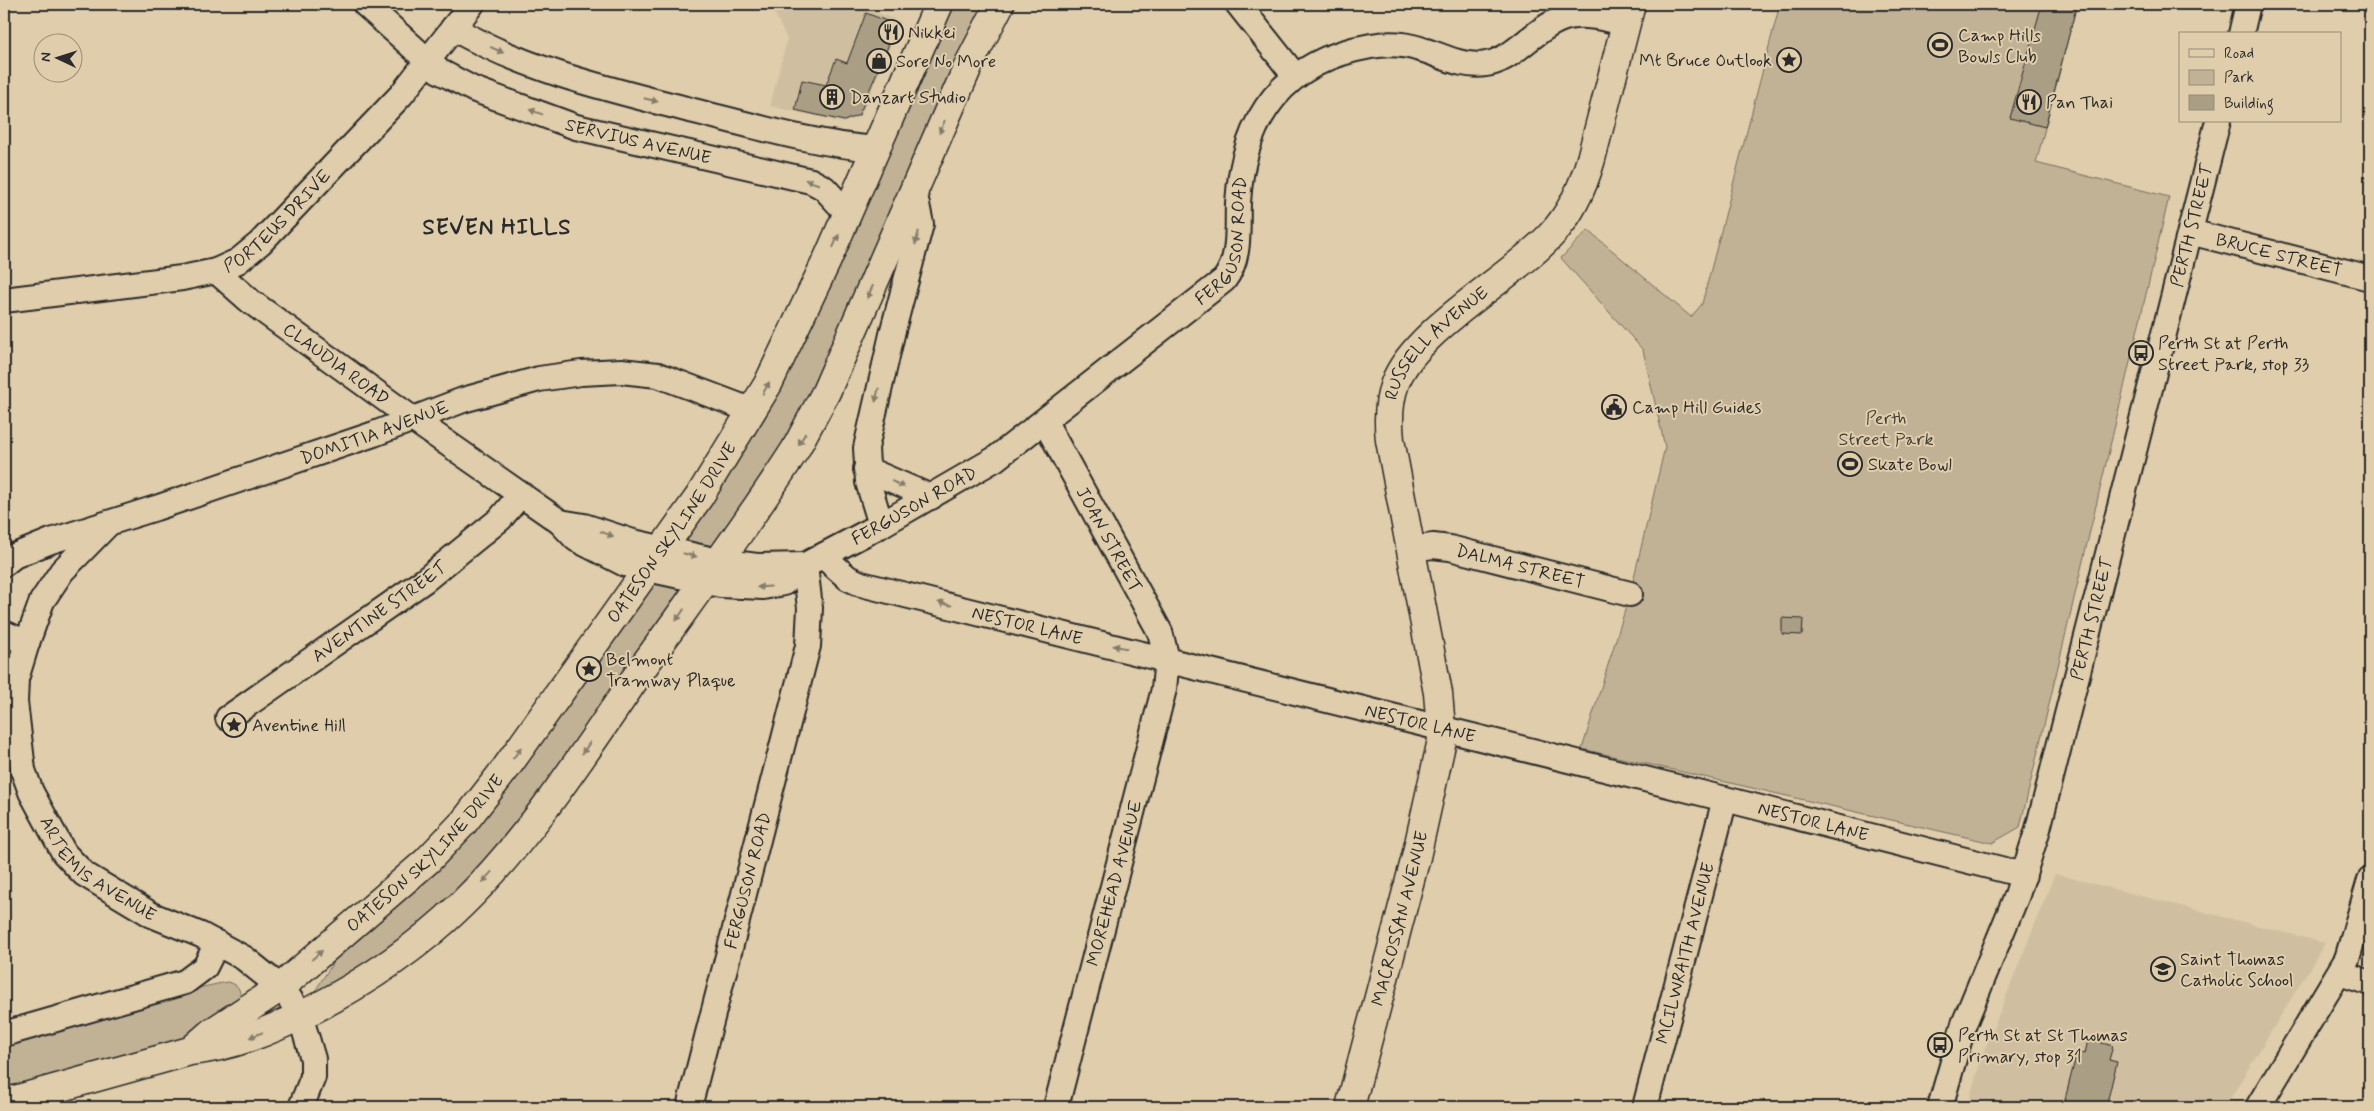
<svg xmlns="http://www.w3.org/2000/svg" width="2374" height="1111" viewBox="0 0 2374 1111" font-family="Mynerve,sans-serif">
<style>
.built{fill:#cfbfa0}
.green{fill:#c1b296;stroke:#766e60}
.building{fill:#aa9e85;stroke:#2b2b2b}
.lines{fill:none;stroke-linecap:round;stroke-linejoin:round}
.minor-casing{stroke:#2b2b2b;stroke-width:28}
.major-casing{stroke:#2b2b2b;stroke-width:31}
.minor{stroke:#dfcdab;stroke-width:24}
.major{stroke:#dfcdab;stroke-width:28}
.oneway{fill:#857c6b}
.labels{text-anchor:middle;stroke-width:4;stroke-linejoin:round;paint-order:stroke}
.poi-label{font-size:18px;fill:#2b2b2b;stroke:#dfcdab;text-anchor:start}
.street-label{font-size:18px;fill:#2b2b2b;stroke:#dfcdab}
.park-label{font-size:18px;fill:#423f3b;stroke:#dfcdab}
.district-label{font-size:22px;font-weight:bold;letter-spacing:1px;fill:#2b2b2b;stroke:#dfcdab}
</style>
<rect width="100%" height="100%" fill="#dfcdab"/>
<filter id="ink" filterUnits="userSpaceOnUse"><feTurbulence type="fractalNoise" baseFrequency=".02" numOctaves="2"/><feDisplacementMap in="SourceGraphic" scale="10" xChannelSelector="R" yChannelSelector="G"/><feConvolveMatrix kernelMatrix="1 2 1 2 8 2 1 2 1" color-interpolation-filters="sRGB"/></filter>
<g filter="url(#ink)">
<path class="built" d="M770 4H853L901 22 861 115 844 123 770 106 787 39Z
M2055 874 2325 943 2225 1107H1967L1981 1059Z"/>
<path class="green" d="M946 4H993L820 391 718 551 683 544 686 527Z
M1780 4H2077L2036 163 2169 197 2020 827 1992 843 1582 749 1630 594 1665 447 1643 350 1561 258 1588 230 1691 317 1702 304Z
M648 578 680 585V595L540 805 413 939 316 993 315 991 343 947Z
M227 982C238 984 241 989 240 1000L200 1030 184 1038 4 1090V1042L184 991Z"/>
<path class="building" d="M2042 4H2077L2045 127 2010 118Z
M866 13 897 25 859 115 844 121 795 110 802 80 826 85 836 59 847 63Z
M1782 618 1803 619 1802 635 1782 634Z
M2088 1039 2113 1046 2109 1060 2117 1062 2106 1107H2063L2077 1052 2085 1054Z"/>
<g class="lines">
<defs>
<g id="minor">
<path id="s1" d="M365 4 439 71 473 89 576 127 811 181 824 188 848 214"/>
<path d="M1238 4 1295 76"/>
<path d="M453 28C527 71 612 90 694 111 754 126 814 144 876 149"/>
<path d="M2241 34 2248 4"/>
<path id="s2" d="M2190 232 2370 278"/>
<path id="s3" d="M216 271 250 301 414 420 560 522 576 539 625 564 721 585 763 587 784 583 805 565 881 525 995 459 1224 280C1241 258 1237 230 1238 203 1243 117 1284 61 1371 46 1387 43 1405 44 1420 49 1442 55 1462 68 1486 64 1500 62 1511 54 1522 45 1564 11 1573 11 1625 23"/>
<path id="s4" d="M4 300 182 278 216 271 238 261 260 243 401 95 472 4"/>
<path id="s5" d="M1045 422 1160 632 1167 659 1164 689 1056 1107"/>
<path d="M866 469 931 497"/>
<path d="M560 522 584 526 633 542 718 561 757 566 805 565"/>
<path id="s6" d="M108 524 62 571 42 601 27 643 16 679 15 702 23 770 31 792 64 853 84 874 152 915 201 935 244 958 285 991 300 1015 313 1059V1077L301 1107"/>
<path d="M881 525 868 482 866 448 893 330 921 224 914 190"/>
<path id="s7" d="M1411 549 1433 546 1450 548 1630 594"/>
<path id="s8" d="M823 556 848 578 861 584 1725 799 2024 875"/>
<path id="s9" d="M4 564 14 556 51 541 156 508 374 434 463 400 539 379 581 373 621 371 658 375 753 411"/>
<path d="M4 633 27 643"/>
<path id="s10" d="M228 718 425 580 500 519 521 494"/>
<path d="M2340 973 2370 983"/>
<path d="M4 1034 185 982 205 967 217 943"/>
<path id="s11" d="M689 1107 808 646 810 608 805 565"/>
<path id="s12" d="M1645 1107 1725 799"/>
<path id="s13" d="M1940 1107 1964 1024 2017 895 2038 829 2218 121"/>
<path d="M2258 1107 2347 959 2370 880"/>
</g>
<g id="major">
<path id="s14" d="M195 1047 211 1033 281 987 427 861 464 822 506 768 699 497 768 384 828 258 939 4"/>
<path d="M4 1103 190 1051C232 1047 272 1030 310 1011 364 983 418 947 461 905 535 833 590 743 648 660 698 590 749 522 795 450L826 392 970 62 1000 4"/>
<path id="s15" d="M1350 1107 1416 857 1442 740 1438 693 1390 440C1388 421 1388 402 1395 383 1415 330 1510 279 1551 235 1572 213 1583 187 1591 159L1631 4"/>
</g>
</defs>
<use href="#minor" class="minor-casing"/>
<use href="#major" class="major-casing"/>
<use href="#minor" class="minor"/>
<use href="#major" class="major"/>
</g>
<defs><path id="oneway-solid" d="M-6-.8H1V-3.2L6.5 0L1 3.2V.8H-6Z" transform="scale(1.25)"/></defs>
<g class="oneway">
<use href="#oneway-solid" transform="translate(497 50) rotate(24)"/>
<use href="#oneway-solid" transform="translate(651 100) rotate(14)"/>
<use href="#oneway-solid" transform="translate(536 112) rotate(-160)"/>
<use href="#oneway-solid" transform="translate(942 127) rotate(113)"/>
<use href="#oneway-solid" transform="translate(812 182) rotate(-161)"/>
<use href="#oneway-solid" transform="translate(917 238) rotate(104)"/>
<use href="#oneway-solid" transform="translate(836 241) rotate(-66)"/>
<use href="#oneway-solid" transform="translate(870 292) rotate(114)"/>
<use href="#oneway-solid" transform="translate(766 388) rotate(-61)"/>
<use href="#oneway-solid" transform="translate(877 395) rotate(103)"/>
<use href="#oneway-solid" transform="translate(802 439) rotate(120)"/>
<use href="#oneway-solid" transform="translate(898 484) rotate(24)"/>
<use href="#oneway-solid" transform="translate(607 534) rotate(20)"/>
<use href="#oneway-solid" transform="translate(690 555) rotate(14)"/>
<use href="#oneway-solid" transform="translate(764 587) rotate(176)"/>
<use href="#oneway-solid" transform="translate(945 604) rotate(-166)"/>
<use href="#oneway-solid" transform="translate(680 615) rotate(125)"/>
<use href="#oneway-solid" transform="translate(1120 647) rotate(-169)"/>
<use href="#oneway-solid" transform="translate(586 748) rotate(125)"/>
<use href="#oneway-solid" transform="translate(517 753) rotate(-55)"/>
<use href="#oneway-solid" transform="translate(487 877) rotate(132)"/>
<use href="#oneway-solid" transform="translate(317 955) rotate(-41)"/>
<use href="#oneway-solid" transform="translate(256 1035) rotate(158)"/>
</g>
</g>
<defs>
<symbol id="restaurant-ring" viewBox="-11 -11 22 22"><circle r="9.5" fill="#dfcdab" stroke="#2b2b2b" stroke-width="1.5"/><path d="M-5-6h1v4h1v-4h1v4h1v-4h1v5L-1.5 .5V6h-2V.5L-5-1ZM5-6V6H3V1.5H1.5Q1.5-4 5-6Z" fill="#2b2b2b"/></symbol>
<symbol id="stadium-ring" viewBox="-11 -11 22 22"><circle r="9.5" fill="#dfcdab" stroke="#2b2b2b" stroke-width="1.5"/><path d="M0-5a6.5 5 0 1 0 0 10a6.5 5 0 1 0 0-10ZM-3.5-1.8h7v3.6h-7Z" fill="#2b2b2b"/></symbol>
<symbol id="sight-ring" viewBox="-11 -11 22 22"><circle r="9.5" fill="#dfcdab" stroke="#2b2b2b" stroke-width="1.5"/><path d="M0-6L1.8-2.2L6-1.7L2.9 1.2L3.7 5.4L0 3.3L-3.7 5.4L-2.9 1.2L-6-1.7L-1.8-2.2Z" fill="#2b2b2b"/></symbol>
<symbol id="shop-ring" viewBox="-11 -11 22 22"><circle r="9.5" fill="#dfcdab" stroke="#2b2b2b" stroke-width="1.5"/><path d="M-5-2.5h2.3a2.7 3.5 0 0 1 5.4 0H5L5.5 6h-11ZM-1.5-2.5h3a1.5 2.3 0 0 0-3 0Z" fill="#2b2b2b"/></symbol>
<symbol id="building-ring" viewBox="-11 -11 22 22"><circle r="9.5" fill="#dfcdab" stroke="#2b2b2b" stroke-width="1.5"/><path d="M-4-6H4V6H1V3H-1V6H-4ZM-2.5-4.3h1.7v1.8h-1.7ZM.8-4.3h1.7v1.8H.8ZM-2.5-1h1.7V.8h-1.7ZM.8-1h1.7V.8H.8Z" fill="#2b2b2b"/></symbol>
<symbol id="bus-ring" viewBox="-11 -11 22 22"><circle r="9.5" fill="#dfcdab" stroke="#2b2b2b" stroke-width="1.5"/><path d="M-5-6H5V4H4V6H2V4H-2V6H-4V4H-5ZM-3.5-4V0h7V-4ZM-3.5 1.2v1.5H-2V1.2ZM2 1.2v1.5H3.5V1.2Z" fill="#2b2b2b"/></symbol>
<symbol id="civic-ring" viewBox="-11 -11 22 22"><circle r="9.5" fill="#dfcdab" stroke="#2b2b2b" stroke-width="1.5"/><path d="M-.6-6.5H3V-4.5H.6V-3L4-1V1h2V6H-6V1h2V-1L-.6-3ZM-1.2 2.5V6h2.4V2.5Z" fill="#2b2b2b"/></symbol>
<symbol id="school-ring" viewBox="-11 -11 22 22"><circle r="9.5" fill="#dfcdab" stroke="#2b2b2b" stroke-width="1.5"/><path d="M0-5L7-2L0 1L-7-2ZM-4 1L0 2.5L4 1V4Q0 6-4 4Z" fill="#2b2b2b"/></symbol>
</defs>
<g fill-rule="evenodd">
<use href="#restaurant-ring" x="877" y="18" width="28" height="28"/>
<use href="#stadium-ring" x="1926" y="31" width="28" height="28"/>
<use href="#sight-ring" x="1775" y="46" width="28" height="28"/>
<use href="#shop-ring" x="865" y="47" width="28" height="28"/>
<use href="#building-ring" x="818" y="83" width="28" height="28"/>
<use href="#restaurant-ring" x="2015" y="88" width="28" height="28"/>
<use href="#bus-ring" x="2127" y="339" width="28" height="28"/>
<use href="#civic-ring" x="1600" y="393" width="28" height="28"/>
<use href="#stadium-ring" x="1836" y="450" width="28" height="28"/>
<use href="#sight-ring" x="575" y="655" width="28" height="28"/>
<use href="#sight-ring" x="220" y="711" width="28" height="28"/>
<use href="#school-ring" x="2149" y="955" width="28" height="28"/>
<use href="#bus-ring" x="1926" y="1031" width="28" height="28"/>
</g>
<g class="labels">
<g class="poi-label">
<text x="908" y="38">Nikkei</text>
<text x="1958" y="41">Camp Hills<tspan x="1958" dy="21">Bowls Club</tspan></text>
<text x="1772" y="66" text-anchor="end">Mt Bruce Outlook</text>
<text x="896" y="67">Sore No More</text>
<text x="850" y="103">Danzart Studio</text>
<text x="2046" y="108">Pan Thai</text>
<text x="2158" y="349">Perth St at Perth<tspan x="2158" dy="21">Street Park, stop 33</tspan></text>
<text x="1632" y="413">Camp Hill Guides</text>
<text x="1868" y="470">Skate Bowl</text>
<text x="606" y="665">Belmont<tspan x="606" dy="21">Tramway Plaque</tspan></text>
<text x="252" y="731">Aventine Hill</text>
<text x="2180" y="965">Saint Thomas<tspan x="2180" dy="21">Catholic School</tspan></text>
<text x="1958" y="1041">Perth St at St Thomas<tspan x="1958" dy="21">Primary, stop 31</tspan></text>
</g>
<g class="street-label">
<text dy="6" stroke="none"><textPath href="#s1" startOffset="312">SERVIUS AVENUE</textPath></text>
<text dy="6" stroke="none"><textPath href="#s4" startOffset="294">PORTEUS DRIVE</textPath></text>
<text dy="6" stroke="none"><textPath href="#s13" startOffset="918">PERTH STREET</textPath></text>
<text dy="6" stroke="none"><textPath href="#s3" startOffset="1238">FERGUSON ROAD</textPath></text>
<text dy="6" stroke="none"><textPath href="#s2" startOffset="92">BRUCE STREET</textPath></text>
<text dy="6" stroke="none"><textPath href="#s15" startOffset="798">RUSSELL AVENUE</textPath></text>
<text dy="6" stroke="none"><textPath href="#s3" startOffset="152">CLAUDIA ROAD</textPath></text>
<text dy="6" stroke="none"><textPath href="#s9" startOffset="394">DOMITIA AVENUE</textPath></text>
<text dy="6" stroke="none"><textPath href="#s3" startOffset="818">FERGUSON ROAD</textPath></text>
<text dy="6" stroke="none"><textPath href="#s14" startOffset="708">OATESON SKYLINE DRIVE</textPath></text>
<text dy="6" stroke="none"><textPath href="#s5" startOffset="134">JOAN STREET</textPath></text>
<text dy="6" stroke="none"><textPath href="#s7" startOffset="112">DALMA STREET</textPath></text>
<text dy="6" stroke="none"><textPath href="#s10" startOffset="185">AVENTINE STREET</textPath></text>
<text dy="6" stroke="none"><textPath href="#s13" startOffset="512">PERTH STREET</textPath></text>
<text dy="6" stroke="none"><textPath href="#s8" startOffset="219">NESTOR LANE</textPath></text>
<text dy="6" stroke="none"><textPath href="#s8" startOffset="624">NESTOR LANE</textPath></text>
<text dy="6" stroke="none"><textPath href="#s8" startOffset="1029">NESTOR LANE</textPath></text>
<text dy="6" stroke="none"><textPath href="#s14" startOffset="302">OATESON SKYLINE DRIVE</textPath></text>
<text dy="6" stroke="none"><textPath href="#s6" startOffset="404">ARTEMIS AVENUE</textPath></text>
<text dy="6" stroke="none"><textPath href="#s11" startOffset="234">FERGUSON ROAD</textPath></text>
<text transform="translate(1114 883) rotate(-75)" y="6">MOREHEAD AVENUE</text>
<text dy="6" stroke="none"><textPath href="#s15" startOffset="195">MACROSSAN AVENUE</textPath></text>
<text dy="6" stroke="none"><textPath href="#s12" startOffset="159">MCILWRAITH AVENUE</textPath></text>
</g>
<g class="park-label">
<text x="1886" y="424">Perth<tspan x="1886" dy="21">Street Park</tspan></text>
</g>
<g class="district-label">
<text x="497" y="234">SEVEN HILLS</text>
</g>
</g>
<rect width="2374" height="1111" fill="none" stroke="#dfcdab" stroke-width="20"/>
<rect x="10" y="10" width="2354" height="1091" fill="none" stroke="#2b2b2b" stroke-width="2" filter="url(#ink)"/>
<rect x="2179" y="32" width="162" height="90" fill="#dfcdab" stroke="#978c78"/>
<rect x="2189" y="49" width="25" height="8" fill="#dfcdab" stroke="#978c78"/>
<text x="2224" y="58" font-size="15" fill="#2b2b2b">Road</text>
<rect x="2189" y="70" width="25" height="15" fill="#c1b296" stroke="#978c78"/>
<text x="2224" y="82" font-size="15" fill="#2b2b2b">Park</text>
<rect x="2189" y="95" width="25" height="15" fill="#aa9e85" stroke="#978c78"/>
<text x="2224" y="108" font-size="15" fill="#2b2b2b">Building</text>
<g transform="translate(58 58) rotate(274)"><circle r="24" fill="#dfcdab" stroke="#978c78"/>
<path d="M0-4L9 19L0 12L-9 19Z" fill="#2b2b2b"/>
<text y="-8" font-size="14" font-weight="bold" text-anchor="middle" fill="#2b2b2b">N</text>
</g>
</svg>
